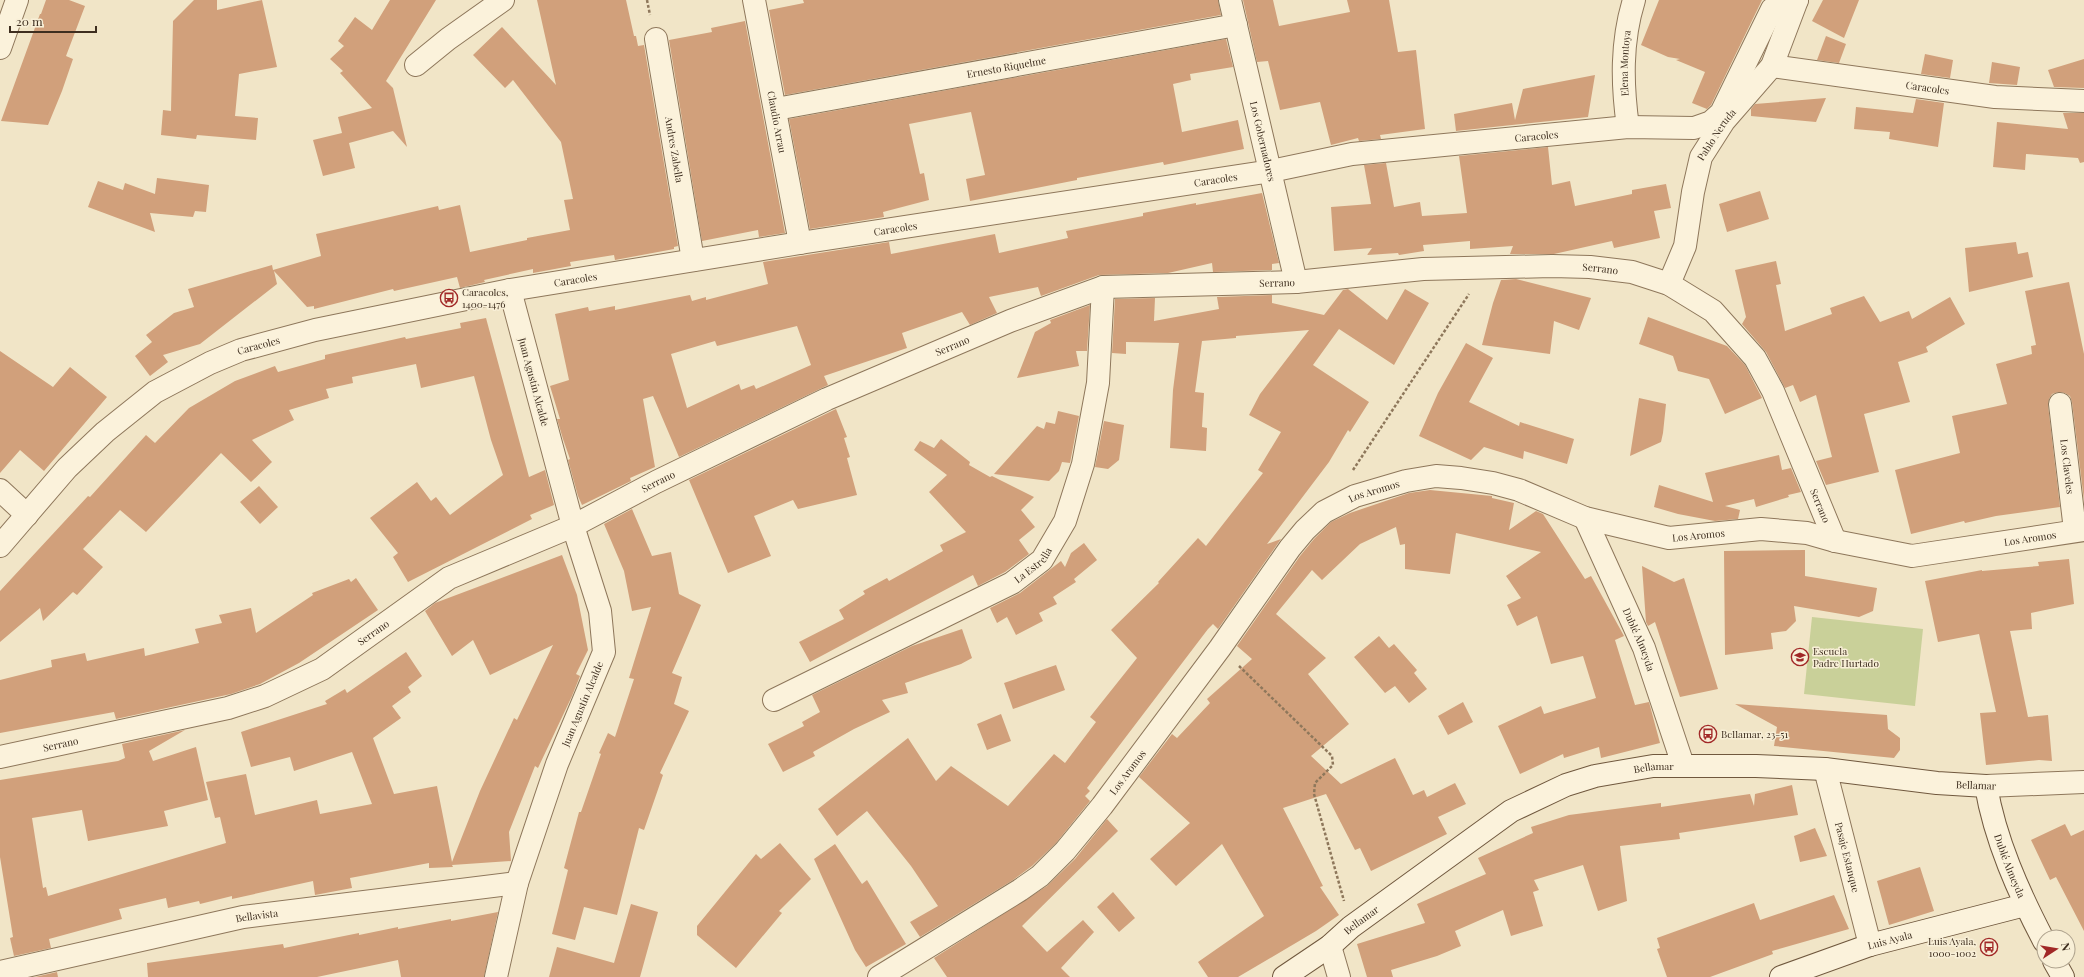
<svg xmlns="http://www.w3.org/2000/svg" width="2084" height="977" viewBox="0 0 2084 977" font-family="'Playfair Display',serif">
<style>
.green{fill:#c9d099}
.building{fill:#d1a07b;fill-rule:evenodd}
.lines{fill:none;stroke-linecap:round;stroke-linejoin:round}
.street-casing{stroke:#8e775b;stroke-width:24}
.secondary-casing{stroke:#70583e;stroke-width:24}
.path{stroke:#8e775b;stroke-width:2.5;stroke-dasharray:3 2;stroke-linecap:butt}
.street{stroke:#fbf2db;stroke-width:22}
.secondary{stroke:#fbf2db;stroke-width:22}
.labels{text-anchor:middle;stroke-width:3;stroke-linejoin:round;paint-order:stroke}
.street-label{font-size:10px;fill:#3e2e1f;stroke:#f8efd7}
.poi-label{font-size:10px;fill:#3e2e1f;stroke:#f8efd7;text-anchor:start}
</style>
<rect width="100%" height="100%" fill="#f1e5c7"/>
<path class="green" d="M1812 617 1923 629 1915 706 1804 694Z"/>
<path class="building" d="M46 0H69L85 6 66 56 73 59 62 91 48 125 1 121 40 14H41Z
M194 0H217V10L262 0 277 67 239 74 235 116 258 118 256 140 197 135 196 139 161 135 163 110 171 111 173 21Z
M390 0H436L386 81 393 88 407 147 393 131 349 143 355 168 323 176 313 140 342 133 338 117 372 108 340 73 343 71 330 59 344 46 338 41 355 17 372 30Z
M537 0H626L634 36H636L638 46 644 45 678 246 674 247V249L615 260 614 255 570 262 571 266 533 273V269L484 280 485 282 460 288 457 277 394 291 393 289 314 309V306L307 307 274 271 277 284 200 344 163 355 168 362 150 376 135 356 152 342 146 335 174 313 194 307 188 289 272 265 273 270 321 256 316 234 438 206 439 210 460 205 470 252 527 240V238L570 230 564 200 573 199 561 142 513 80 505 88 473 55 502 27 556 85Z
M803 0H1218L1221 15 785 95 769 10 804 3Z
M1243 0H1273L1279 26 1350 12 1347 0H1389L1398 52 1416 50 1425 129 1380 135 1381 139 1359 141 1358 138 1331 145 1320 102 1280 110 1268 61 1257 62Z
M1659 0H1762L1711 105 1707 109 1692 103 1705 72 1676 60 1680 59 1668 57 1641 45Z
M1823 0H1859L1844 38 1812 21Z
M745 21 785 233 759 237 758 230 702 241 669 40 712 32 711 28Z
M1826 36 1846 44 1839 63 1817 60Z
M1226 39 1233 67 1190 74 1191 80 1173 84 1182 132 1238 120 1244 149 1164 165 1163 162 1077 178V180L970 201 966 179 985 175 971 112 909 124 920 174 924 173 929 200 883 212 884 217 810 229 789 119Z
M1925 54 1953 60 1950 78 1921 74Z
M2084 59V88L2054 87 2048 70Z
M1992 62 2020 67 2017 85 1989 83Z
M1595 75 1588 117 1456 131 1454 114 1512 103 1515 120 1523 89Z
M1826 98 1816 122 1751 116V109L1755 104Z
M1916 99 1944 103 1938 147 1889 139 1890 132 1854 129 1856 107 1913 113Z
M2063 113H2084V162L2080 163 2078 158 2026 154 2025 170 1993 167 1997 122 2068 129Z
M1548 147 1552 185 1570 181 1575 206 1632 194V190L1666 184 1671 208 1654 211 1660 238 1614 248 1612 241 1554 254H1510L1513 246 1470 249V241L1423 245 1424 251 1399 255 1398 253 1367 255 1372 248 1334 251 1331 207 1371 204 1364 165 1386 163 1394 207 1420 202 1422 216 1467 213 1459 156Z
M157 178 209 185 206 212 195 211 193 217 150 213 155 232 88 207 98 181 123 190 125 183 155 194Z
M1760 191 1769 219 1727 232 1719 204Z
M1262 193 1279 263 1272 264V270L1213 272 1212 263 1168 273 1099 275 1041 296 1038 287 989 297 997 313 970 325 962 312 902 333 907 348 824 376 828 385 679 457 653 396 643 399 655 467 630 478 631 481 582 505 578 496 568 460 570 459 563 439 557 419H560L550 386 569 380 555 314 588 307 589 311 615 306V310L690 295 692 301 706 297V300L768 284 763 262 889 242 891 254 995 234 999 253 1068 238 1066 231 1143 216V213L1196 203V205ZM797 326 811 365 756 389 754 385 741 390 739 384 687 408 671 354 715 341 717 346Z
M2016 242 2018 254 2028 252 2033 277 1969 292 1965 248Z
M1776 261 1781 284 1776 285 1785 331 1832 314 1830 308 1864 296 1880 322 1909 311 1912 319 1950 297 1965 324 1926 347 1928 352 1898 362 1910 402 1864 414 1879 472 1826 485 1816 461 1832 457 1816 395 1800 402 1793 385 1785 388 1766 352 1742 324 1746 317 1735 270Z
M1516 279 1591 298 1579 330 1554 321 1550 354 1482 345 1493 303 1501 280Z
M2069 282 2084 354V500L2072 402 2070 396 2065 393 2058 392 2052 394 2049 399 2048 405 2060 507 1996 516 1965 523 1964 521 1911 534 1895 470 1960 453 1952 416 2007 404 1996 364 2032 354 2031 346 2036 345 2025 291Z
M1348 289 1387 320 1405 289 1429 303 1394 365 1339 329 1313 365 1369 402 1350 432 1348 430 1329 462 1267 544 1281 539 1218 629 1213 624 1208 629 1087 788 1090 791 1085 796 1090 801 1056 843 1032 866 1013 880 920 937 910 922 938 906 911 866 867 811 837 836 818 809 908 738 936 781 951 766 1008 806 1054 754 1065 763 1096 722 1090 717 1137 658 1111 630 1159 583 1158 582 1198 538 1206 546 1263 473 1258 470 1281 432 1249 415 1260 394 1309 330 1236 336V338L1202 341 1195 392 1204 393 1202 427 1207 428 1206 451 1170 448 1173 390 1179 343 1126 342V354L1112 353 1115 299 1155 298 1154 321 1219 309 1217 297 1272 295V303L1324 315 1343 290Z
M1090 305 1087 351H1076L1079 366 1017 378 1035 332 1051 323 1050 320Z
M1648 317 1727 346 1745 365 1762 398 1725 414 1709 379 1678 371 1673 356 1639 344Z
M486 318 529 477 545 470 554 505 530 515 532 519 408 582 393 557 398 553 370 518 417 482 431 501 436 497 450 515 503 475 491 440 474 376 421 388 416 364 352 377 353 383 326 389 329 398 289 410 294 420 252 440 272 462 251 482 221 453 146 532 120 510 83 549 103 567 77 595 73 592 43 621 40 608 0 642V591L88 496 90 497 146 435 155 443 189 408 235 381 275 366 278 372 325 359V355L405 337 406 339 461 328 460 323Z
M1466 343 1493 358 1469 402 1519 426 1520 422 1574 439 1567 464 1524 451 1523 459 1484 447 1471 460 1419 436 1438 393Z
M0 351 53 387 70 367 107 397 44 471 20 450 0 473Z
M1639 398 1666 404 1663 433 1661 442 1630 456Z
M836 409 847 437 844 438 850 457 847 458 857 495 798 509 793 500 754 516 771 556 728 573 689 480Z
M1058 411 1079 416 1070 463 1062 462 1059 471 1049 481 994 474 1037 426 1044 429 1046 422 1055 424Z
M1104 421 1124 425 1119 460 1108 469 1095 467Z
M941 439 970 462 969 465 990 477 992 476 1034 497 1021 510 1035 527 1019 540 1029 554 1005 572 978 586 973 575 810 662 799 642 844 619 839 610 865 594 863 591 887 578 889 581 943 551 940 545 966 532 929 492 947 475 914 450 920 441 934 448Z
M1779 455 1782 470 1791 468 1801 492 1788 495 1789 497 1756 507 1754 499 1725 506 1740 510 1738 519 1715 521 1678 514 1654 507 1659 485 1713 502 1705 473Z
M259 486 278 507 260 524 240 502Z
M1430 490 1492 496V498L1514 503 1509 530 1536 511 1543 514 1585 579 1591 576 1624 636 1615 640 1635 705 1649 702 1660 743 1601 758 1599 747 1564 758 1563 754 1520 774 1498 726 1541 706 1544 714 1596 698 1583 656 1551 664 1537 616 1517 626 1507 605 1521 598 1506 576 1541 552 1456 533 1450 574 1405 569V544L1400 545 1396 527 1360 544 1322 580 1312 570 1276 614 1326 658 1308 674 1349 724 1311 756 1341 784 1395 758 1413 795 1424 790 1427 797 1455 783 1466 804 1438 817 1447 834 1371 871 1360 848 1355 850 1326 794 1283 808 1323 886 1320 887 1339 915 1316 931 1238 977H1208L1198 962 1264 916 1222 844 1176 886 1150 859 1190 823 1139 777 1172 734 1177 738 1210 703 1207 699 1252 659 1237 646 1300 556 1314 539 1331 522 1350 513 1409 493Z
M632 509 652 556 671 552 679 594 701 605 672 673 682 677 674 704 689 711 660 773 663 775 644 830 639 828 617 915 584 907 575 940 552 934 568 870 564 868 579 812H581L601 754 599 753 608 733 615 737 634 679 629 678 651 607 632 611 624 571 604 524Z
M1084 543 1097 560 1074 579 1076 582 1053 597 1057 604 1039 613 1043 621 1016 635 1007 617 997 623 990 608 1020 593 1061 561 1065 567 1071 553Z
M1805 550V576L1877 588 1873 611 1859 617 1794 606 1796 621 1786 631 1771 633 1773 649 1725 655 1724 551Z
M562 555 577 595 588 650 576 674 580 676 572 696 538 768 535 766 509 832 511 861 452 865 453 867 429 868V863L350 878 352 888 315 895 313 881 232 899V896L200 904 199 901 168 908 166 898 119 909 122 919 49 939 51 948 14 956 10 938 13 937 0 857V780L118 761 125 758 122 744 185 730 149 751 153 761 196 747 208 800 164 811 168 826 88 841 82 810 32 818 43 888 46 887 48 896 226 843 220 817 215 818 206 782 246 774 255 815 317 800 320 814 372 804 352 752 294 771 290 757 251 767 241 732 327 704 325 701 345 689 347 693 406 652 422 676 408 687 411 692 392 706 401 718 373 738 394 794 437 786 452 862 480 791 514 718 517 720 553 645 490 675 473 640 452 656 425 611 435 603Z
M2069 559 2074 604 2031 613 2032 629 2010 631 2028 717 2048 715 2052 761 2039 760 1986 765 1980 713 1996 712 1979 634 1938 642 1925 581 1982 570V571L2039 566 2038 562Z
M1642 566 1674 582 1684 578 1718 689 1680 697 1655 622 1648 626 1646 622Z
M356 578 378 610 299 663 260 684 231 694 116 719 114 712 0 733V680L52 667 51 660 85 653 87 661 144 648 145 656 199 643 195 629 222 623 219 615 251 608 256 633 313 595 312 593 349 579 351 582Z
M962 629 972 658 961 664 905 683 908 693 882 700 890 712 854 729 813 752 815 756 783 772 768 744 804 726 802 722 820 712 812 695 912 646Z
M1379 636 1389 648 1394 644 1417 670 1414 673 1427 689 1409 703 1395 686 1385 693 1354 657Z
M1056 665 1065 690 1013 709 1004 683Z
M1463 702 1473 722 1448 735 1438 716Z
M1735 704 1887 715 1888 729 1900 738V750L1894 758 1774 746 1777 727Z
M1001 714 1011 741 987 750 977 724Z
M1792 785 1798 815 1679 833 1680 839 1620 846 1627 901 1598 911 1583 865 1534 880 1539 890 1533 892 1543 926 1511 936 1503 910 1455 931 1461 946 1437 956 1391 970 1393 977H1367L1357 944 1425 923 1417 904 1486 874 1478 858 1533 833 1531 827 1569 815 1661 803V807L1750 794 1754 806 1755 794Z
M1107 819 1118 831 1022 926 1047 952 1083 920 1094 932 1061 968 1070 977H947L934 958 1047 886 1075 859Z
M2065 824 2071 836 2084 830V931L2056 877 2050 880 2031 840Z
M1815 828 1827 856 1800 862 1794 836Z
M780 843 811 879 779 911 782 913 736 968 697 935V926L756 854 761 859Z
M835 844 862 884 867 880 906 944 866 967 855 950 814 859Z
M1920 867 1934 911 1889 925 1877 881Z
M1113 892 1135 918 1119 932 1097 907Z
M1834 895 1849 929 1772 951 1773 954 1710 977H1667L1657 949 1660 948 1657 938 1754 903 1760 920Z
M631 904 658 912 640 977H549L557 947 614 963Z
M498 912 484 977H401L398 960 317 977H148L147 963 283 944 284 948 359 933V935L398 927V929L451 919V921Z
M57 972 58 977H35Z"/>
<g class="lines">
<defs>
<g id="street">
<path id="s1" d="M754 0 800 243"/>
<path id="s2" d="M1230 0 1296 282"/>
<path id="s3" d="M656 39 693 260"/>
<path d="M0 48 17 0"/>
<path d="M416 65 448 39 503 0"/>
<path id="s4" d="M1772 66 1995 97 2084 101"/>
<path id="s5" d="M776 109 1236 25"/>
<path id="s6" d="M1628 127C1622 84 1621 42 1634 0"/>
<path id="s7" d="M1669 284 1685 246 1693 192 1701 157 1724 121 1772 66 1797 0"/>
<path id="s8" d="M2060 404 2075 530"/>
<path d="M0 490 27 515"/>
<path id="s9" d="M1585 518 1644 648 1683 765"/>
<path id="s10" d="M0 546 67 468 105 432 155 392 210 363 241 350 315 330 510 290 800 243 1271 171 1352 154 1628 127 1694 128 1711 122 1721 113 1772 9 1787 0H1797"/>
<path id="s11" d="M774 700 1012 583 1042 560 1065 521 1083 464 1098 383 1103 287"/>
<path id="s12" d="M0 757 228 708 265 696 322 669 449 578 573 526 656 482 827 399 1010 321 1103 287 1296 282 1423 269 1552 266 1590 267 1632 272 1669 284 1713 311 1755 358 1773 391 1835 541"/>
<path id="s13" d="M1825 769 1870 945"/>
<path d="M1986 786 2084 782"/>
<path d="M1330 946 1339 977"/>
<path id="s14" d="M0 972 243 917 517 883"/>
<path id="s15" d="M496 977 517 883 557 764 604 652 600 611 573 526 510 290"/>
<path id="s16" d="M879 977 1020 890 1040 876 1065 851 1102 806 1220 648 1290 548 1305 530 1324 512 1355 496 1406 481 1436 476 1461 478 1493 483 1519 490 1585 518 1669 538 1761 529 1807 533 1835 541 1912 556 2084 530"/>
</g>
<g id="secondary">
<path d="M2054 961 2063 977"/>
<path id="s17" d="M1284 977 1330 946 1351 927 1511 811 1566 785 1595 776 1653 766H1756L1825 769 1937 783 1986 786C1995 840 2019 893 2044 941"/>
<path id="s18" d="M1781 977 1870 945 2025 905"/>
</g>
</defs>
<use href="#street" class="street-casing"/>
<use href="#secondary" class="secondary-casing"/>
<path class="path" d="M647 0 650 15
M1353 470 1469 294
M1239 666 1332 756 1333 765 1315 783 1314 794 1344 901"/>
<use href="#street" class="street"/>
<use href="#secondary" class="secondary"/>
</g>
<defs>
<symbol id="bus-ring" viewBox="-11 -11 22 22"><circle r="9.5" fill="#f8efd7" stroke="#a12827" stroke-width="1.5"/><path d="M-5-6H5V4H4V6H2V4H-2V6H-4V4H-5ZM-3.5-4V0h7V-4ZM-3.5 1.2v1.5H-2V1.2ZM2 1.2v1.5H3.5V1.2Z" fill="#a12827"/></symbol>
<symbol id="school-ring" viewBox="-11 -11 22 22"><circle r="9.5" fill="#f8efd7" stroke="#a12827" stroke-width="1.5"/><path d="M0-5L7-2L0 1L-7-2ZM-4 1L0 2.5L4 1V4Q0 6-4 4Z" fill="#a12827"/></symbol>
</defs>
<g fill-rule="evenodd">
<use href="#bus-ring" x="439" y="288" width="20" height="20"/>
<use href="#school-ring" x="1790" y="647" width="20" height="20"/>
<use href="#bus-ring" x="1698" y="724" width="20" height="20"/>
<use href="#bus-ring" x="1979" y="937" width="20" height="20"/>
</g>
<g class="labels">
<g class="street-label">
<text dy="4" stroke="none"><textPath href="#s6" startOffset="64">Elena Montoya</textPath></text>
<text dy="4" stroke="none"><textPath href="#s5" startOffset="234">Ernesto Riquelme</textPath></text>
<text dy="4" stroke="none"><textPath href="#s4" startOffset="157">Caracoles</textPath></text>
<text dy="4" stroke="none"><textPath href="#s1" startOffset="124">Claudio Arrau</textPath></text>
<text dy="4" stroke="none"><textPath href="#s7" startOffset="159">Pablo Neruda</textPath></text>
<text dy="4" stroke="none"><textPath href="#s10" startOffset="1629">Caracoles</textPath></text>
<text dy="4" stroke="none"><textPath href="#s2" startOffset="145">Los Gobernadores</textPath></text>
<text dy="4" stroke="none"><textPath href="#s3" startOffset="112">Andres Zabella</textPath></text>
<text dy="4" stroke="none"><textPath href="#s10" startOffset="1305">Caracoles</textPath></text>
<text dy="4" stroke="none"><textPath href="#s10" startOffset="981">Caracoles</textPath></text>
<text dy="4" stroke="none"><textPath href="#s12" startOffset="1706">Serrano</textPath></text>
<text dy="4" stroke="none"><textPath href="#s10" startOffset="657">Caracoles</textPath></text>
<text dy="4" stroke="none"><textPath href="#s12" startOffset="1382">Serrano</textPath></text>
<text dy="4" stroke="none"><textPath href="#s12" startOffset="1046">Serrano</textPath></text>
<text dy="4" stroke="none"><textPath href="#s10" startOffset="333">Caracoles</textPath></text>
<text transform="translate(534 382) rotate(75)" y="4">Juan Agustín Alcalde</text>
<text dy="4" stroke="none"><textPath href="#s8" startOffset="63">Los Claveles</textPath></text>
<text dy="4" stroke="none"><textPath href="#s12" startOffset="722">Serrano</textPath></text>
<text dy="4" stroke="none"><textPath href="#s16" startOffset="707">Los Aromos</textPath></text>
<text dy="4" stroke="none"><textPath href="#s12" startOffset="2053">Serrano</textPath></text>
<text dy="4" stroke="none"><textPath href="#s16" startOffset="1043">Los Aromos</textPath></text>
<text dy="4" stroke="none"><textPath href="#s16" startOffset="1379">Los Aromos</textPath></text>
<text dy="4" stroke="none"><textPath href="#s11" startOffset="293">La Estrella</textPath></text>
<text dy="4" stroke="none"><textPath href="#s12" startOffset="398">Serrano</textPath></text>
<text dy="4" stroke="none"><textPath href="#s9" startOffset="133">Dublé Almeyda</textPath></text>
<text dy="4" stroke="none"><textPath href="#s15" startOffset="287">Juan Agustín Alcalde</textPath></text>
<text dy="4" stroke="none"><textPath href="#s12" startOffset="62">Serrano</textPath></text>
<text dy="4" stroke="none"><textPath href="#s17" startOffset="432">Bellamar</textPath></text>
<text dy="4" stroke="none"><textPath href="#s16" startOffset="326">Los Aromos</textPath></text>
<text transform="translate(1976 785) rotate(2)" y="4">Bellamar</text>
<text dy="4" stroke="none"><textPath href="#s13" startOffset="91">Pasaje Estanque</textPath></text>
<text dy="4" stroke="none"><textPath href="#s17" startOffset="849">Dublé Almeyda</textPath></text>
<text dy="4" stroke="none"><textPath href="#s14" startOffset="263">Bellavista</textPath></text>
<text dy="4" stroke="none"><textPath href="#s17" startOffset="96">Bellamar</textPath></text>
<text dy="4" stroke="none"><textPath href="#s18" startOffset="115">Luis Ayala</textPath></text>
</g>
<g class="poi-label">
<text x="462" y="296">Caracoles,<tspan x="462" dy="12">1400-1476</tspan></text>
<text x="1813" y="655">Escuela<tspan x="1813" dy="12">Padre Hurtado</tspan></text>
<text x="1721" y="738">Bellamar, 23-51</text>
<text x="1976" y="945" text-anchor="end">Luis Ayala,<tspan x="1976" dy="12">1000-1002</tspan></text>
</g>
</g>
<g transform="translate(2056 949) rotate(78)"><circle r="19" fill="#f8efd7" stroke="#aea28d"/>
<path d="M0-3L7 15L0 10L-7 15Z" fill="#a12827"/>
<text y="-6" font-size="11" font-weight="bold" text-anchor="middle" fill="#3e2e1f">N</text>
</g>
<path d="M10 26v6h86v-6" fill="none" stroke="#3e2e1f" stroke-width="2"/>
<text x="16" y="26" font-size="12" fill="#3e2e1f" stroke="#f8efd7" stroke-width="3" paint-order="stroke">20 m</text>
</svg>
